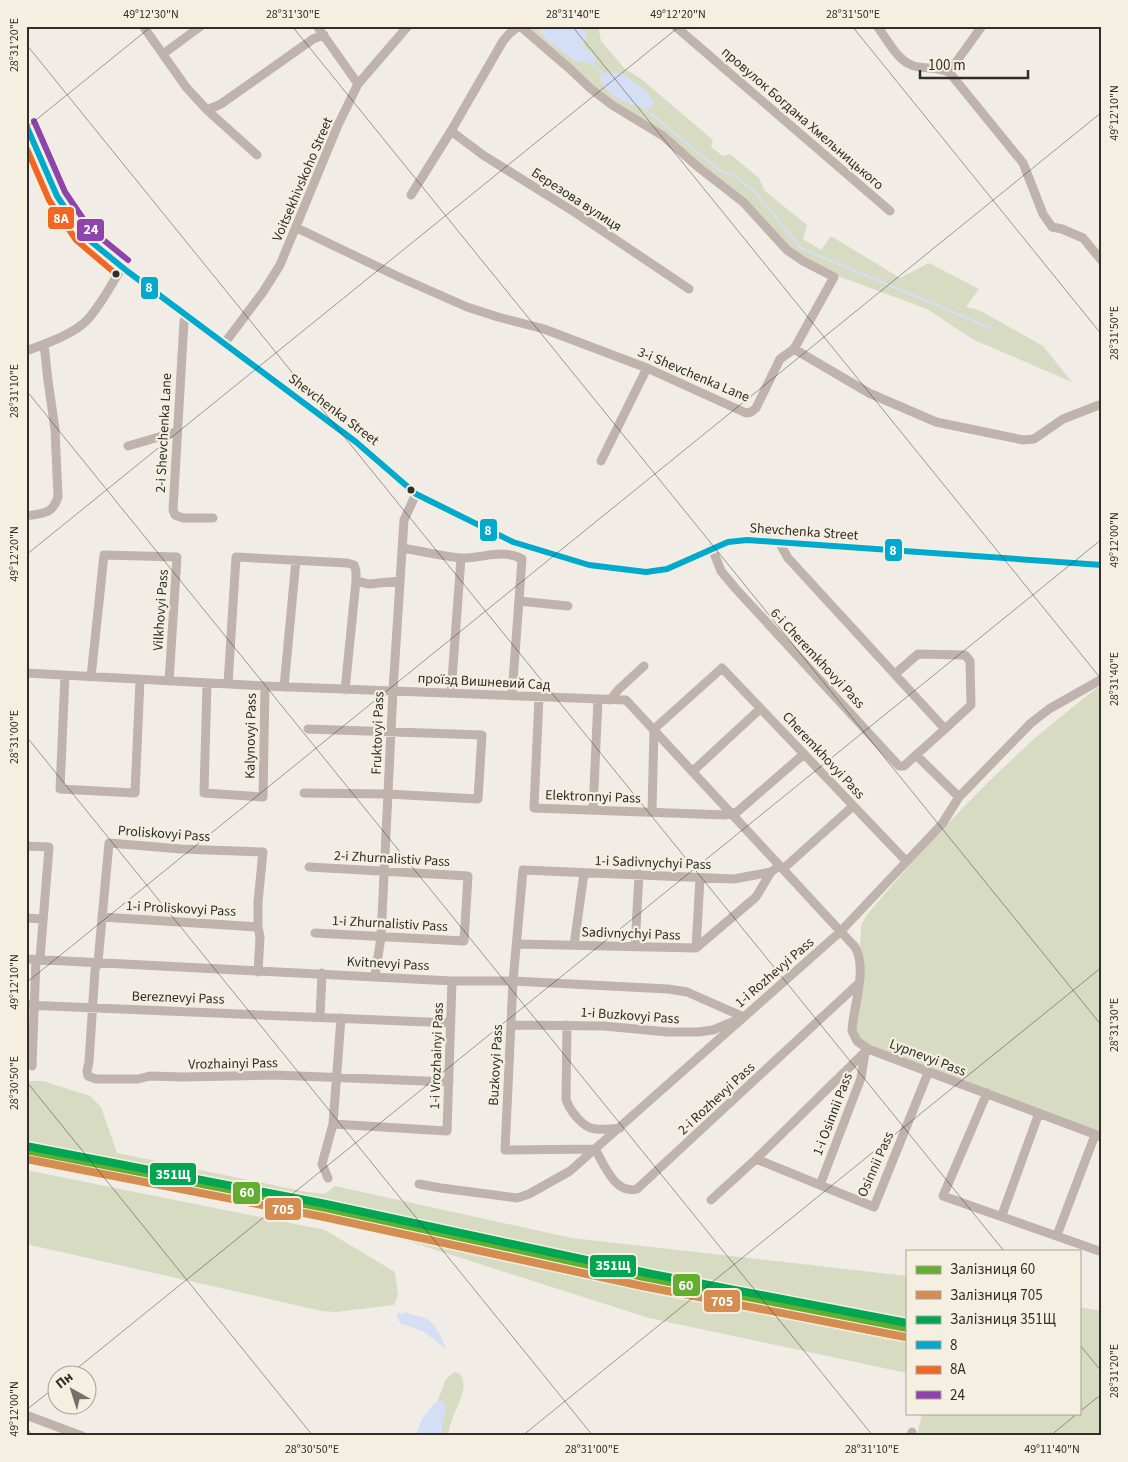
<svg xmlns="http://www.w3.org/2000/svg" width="1128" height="1462" viewBox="0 0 1128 1462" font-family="'Source Sans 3',sans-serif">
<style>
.green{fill:#d6dbc1}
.water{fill:#d4dff5}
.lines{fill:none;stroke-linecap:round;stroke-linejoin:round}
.stream{stroke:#d4dff5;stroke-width:2}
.minor{stroke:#c0b2ac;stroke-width:9}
.bus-1-casing{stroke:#f5efe1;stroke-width:10}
.bus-2-casing{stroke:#f5efe1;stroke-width:10}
.bus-3-casing{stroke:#f5efe1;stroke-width:10}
.bus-1{stroke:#00a9ce;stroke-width:6}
.bus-2{stroke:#f26522;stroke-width:6}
.bus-3{stroke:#8e44ad;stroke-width:6}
.rail-1-casing{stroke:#f5efe1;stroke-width:11}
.rail-2-casing{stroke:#f5efe1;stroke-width:11}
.rail-3-casing{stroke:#f5efe1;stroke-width:11}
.rail-1{stroke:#63ae2e;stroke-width:8}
.rail-2{stroke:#d68d52;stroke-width:8}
.rail-3{stroke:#00a651;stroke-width:8}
.ticks{fill:none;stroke:#312e29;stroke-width:1;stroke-opacity:0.45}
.bus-dot{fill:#312e29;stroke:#f5efe1;stroke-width:2}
.labels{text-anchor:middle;stroke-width:4.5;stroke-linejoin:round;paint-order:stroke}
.street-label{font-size:14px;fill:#312e29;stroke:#f5efe1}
.line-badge{stroke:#f5efe1;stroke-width:2}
.badge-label{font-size:14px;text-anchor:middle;font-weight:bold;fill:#fff}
.neatline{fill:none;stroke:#312e29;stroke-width:2}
.ticks-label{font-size:12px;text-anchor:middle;fill:#312e29}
</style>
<rect width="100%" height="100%" fill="#f1ede6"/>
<path class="green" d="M525 26H540L539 33 543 34 547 40 576 61 597 58 586 49 582 42 588 35 578 26H598L601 41 625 69 640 78 713 140 711 147 723 156 730 154 759 178 765 191 807 225 803 239 821 250 831 236 900 278 929 263 979 289 966 307 979 310 1043 346 1072 382 972 339 927 309 835 275 789 249 744 201 613 103Z
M1102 684V1137L868 1049 853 1036 859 983 861 926 866 916C918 854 973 794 1034 739 1056 720 1079 702 1102 684Z
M26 1081H43L90 1096 101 1107 117 1153 307 1192 325 1194 335 1186 572 1238 907 1276V1373L649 1318 326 1215 26 1160Z
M26 1170 325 1230 395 1272 398 1296 394 1305 336 1312 322 1311 26 1244Z
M1079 1307 1102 1311V1436H917L922 1413H1079Z
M454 1372 459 1373C474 1389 447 1416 449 1436H442L441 1425 446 1408 438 1400 446 1379Z"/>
<path class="water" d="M540 26H578L588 35 582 42 586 49 597 58 593 64 576 61 547 40 543 34 539 33Z
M603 73H622L646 91 655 102 650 108C629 106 610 98 599 79Z
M398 1312 401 1314 406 1312C411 1316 416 1315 422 1317 434 1319 442 1338 446 1349L424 1332 400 1323 397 1316Z
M438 1400 444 1401C448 1411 441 1424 442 1436H417C418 1420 428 1411 438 1400Z"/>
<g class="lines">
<path class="stream" d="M591 63 603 73
M643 107 719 170 737 177 755 192 801 248 993 329"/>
<path class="minor" d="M143 26 186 87 207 110 257 155
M317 26 358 84
M520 26 570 69 591 89 612 105 663 136 698 167 743 202 787 250 803 261 834 277 794 349
M675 26 890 211
M877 26C887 39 897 61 914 66 926 69 937 67 949 72L1023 163 1043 214 1052 227 1062 229 1083 238 1102 261
M163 54 201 26
M949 72 982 26
M207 110 221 104 313 39 324 35
M26 124 57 196 83 235 127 271 356 442 416 494 513 542 589 565 646 572 667 569 728 542 747 540 1102 565
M451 131 483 155 576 213 689 289
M411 195 451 131 503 41 510 33 519 26
M297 228 399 277 467 307 498 317 544 329 647 368 746 413 751 412 756 408 780 359 794 349 869 393 936 422 1023 440 1034 439 1063 419 1099 405H1102
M187 315 184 321 173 510 175 515 183 518H213
M224 344 263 292 280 265 338 125 358 84 408 26
M26 351C45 344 75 334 88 319 101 305 112 284 122 267
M128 446 176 432
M601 461 647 368
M26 516C43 513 52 515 58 497L55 429 48 381 44 344
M779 542 788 558 945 729 916 755
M402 548C421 551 441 556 460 558 480 559 503 548 522 559L512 695
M712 548 721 571 736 589 899 766H904L916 755 959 797
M356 581 369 584 400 581
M519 601 568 606
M26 673 265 686 626 700 855 947C868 970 853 1006 852 1031L857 1041 868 1049 1102 1137
M895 674 918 654 965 655 970 661 971 705 945 729
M65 676 60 789 135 793 140 680
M91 677 104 555 177 557 169 681
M207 683 204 793 263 797 265 686
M228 684 236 557 347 563 354 565 356 571V581L345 690
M284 687 296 560
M451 693 461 558
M539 697 534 808 725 815 737 812 804 754
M610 700 619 689 644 666
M693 771 760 709
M304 793 388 794 478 799 482 735 308 729
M593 810 598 700
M652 812 654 729 722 668 906 861
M26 846 49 847 40 959
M779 866 771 872 734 879 523 870 513 981 505 1150 595 1149C604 1164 615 1195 637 1189L859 983
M309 867 468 876 464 941 315 933
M783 869 853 806
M102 917 258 927
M26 918 43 919
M517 944 696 948 756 897 771 872
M574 945 584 873
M635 947 639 874
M696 948 700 878
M26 959 452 981H513L668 989 687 992 744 1017
M258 972 260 937 258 927V902L263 852 181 849 109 843 98 962 95 970 89 1062 87 1071 88 1076 96 1079H138L150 1076 183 1077 274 1075 449 1082
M375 976 381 937 393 690 404 520 416 494
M26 1005 451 1023
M320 1017 322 973
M511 1025 604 1026 668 1032H698L713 1030 737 1020
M567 1025 566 1099C569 1110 583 1128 595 1129 603 1130 612 1129 620 1128
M868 1049 756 1159 874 1207 928 1073
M32 1066 36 959
M987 1093 943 1196 1102 1252
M333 1124 447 1131 452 981
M328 1178 322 1164 333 1124 341 1018
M419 1184 441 1188 517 1198 529 1194 570 1171 840 932 942 824 959 797 1031 723 1049 709 1102 679
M820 1185 861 1078 865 1052
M711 1200 756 1159
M1002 1215 1039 1113
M1057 1235 1095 1135
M26 1415 82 1436
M911 1436 912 1432"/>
<defs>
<path id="bus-1" d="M26 125 57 196 83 235 127 271 356 442 416 494 513 542 589 565 646 572 667 569 728 542 747 540 1102 565"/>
<path id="bus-2" d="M26 147 49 200 76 240 116 274"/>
<path id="bus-3" d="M34 121 65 192 90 229 128 260"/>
</defs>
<use href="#bus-1" class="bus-1-casing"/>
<use href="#bus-2" class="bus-2-casing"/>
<use href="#bus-3" class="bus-3-casing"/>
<use href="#bus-1" class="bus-1"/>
<use href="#bus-2" class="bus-2"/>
<use href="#bus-3" class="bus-3"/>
<defs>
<path id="rail-1" d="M26 1150 326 1208 644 1277 907 1328"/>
<path id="rail-2" d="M26 1159 324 1217 642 1286 905 1337"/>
<path id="rail-3" d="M26 1146 326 1204 647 1273 907 1323"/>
</defs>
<use href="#rail-1" class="rail-1-casing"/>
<use href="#rail-2" class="rail-2-casing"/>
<use href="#rail-3" class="rail-3-casing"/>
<use href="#rail-1" class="rail-1"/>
<use href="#rail-2" class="rail-2"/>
<use href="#rail-3" class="rail-3"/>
</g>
<path class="ticks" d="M292 26 1102 1026M572 26 1102 680M852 26 1102 335M26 44 1004 1251M26 128 152 26M26 390 873 1436M26 555 680 26M26 736 593 1436M26 983 1102 112M26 1081 313 1436M1079 1344 1102 1372M70 1374 1102 539M26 1410 58 1385M1079 1412 1102 1394M26 1427 33 1436M522 1436 1102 967M1050 1436 1078 1413"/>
<g class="bus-dot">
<circle cx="116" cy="274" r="4.5"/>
<circle cx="411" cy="490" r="4.5"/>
</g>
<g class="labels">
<g class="street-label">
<text transform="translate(803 118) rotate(41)" y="5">провулок Богдана Хмельницького</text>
<text transform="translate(302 179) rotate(-67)" y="5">Voitsekhivskoho Street</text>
<text transform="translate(577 199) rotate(33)" y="5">Березова вулиця</text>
<text transform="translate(694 374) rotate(23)" y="5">3-i Shevchenka Lane</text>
<text transform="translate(334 409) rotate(37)" y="5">Shevchenka Street</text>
<text transform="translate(163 433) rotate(-87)" y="5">2-i Shevchenka Lane</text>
<text transform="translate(804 531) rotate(4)" y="5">Shevchenka Street</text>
<text transform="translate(160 610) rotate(-86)" y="5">Vilkhovyi Pass</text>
<text transform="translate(818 658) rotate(47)" y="5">6-i Cheremkhovyi Pass</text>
<text transform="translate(484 681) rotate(3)" y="5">проїзд Вишневий Сад</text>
<text transform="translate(377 733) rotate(-88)" y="5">Fruktovyi Pass</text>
<text transform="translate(250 736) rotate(-89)" y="5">Kalynovyi Pass</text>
<text transform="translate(824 755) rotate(47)" y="5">Cheremkhovyi Pass</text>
<text transform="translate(593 796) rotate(2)" y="5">Elektronnyi Pass</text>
<text transform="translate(164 833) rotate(4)" y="5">Proliskovyi Pass</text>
<text transform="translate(392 858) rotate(3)" y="5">2-i Zhurnalistiv Pass</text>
<text transform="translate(653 862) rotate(2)" y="5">1-i Sadivnychyi Pass</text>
<text transform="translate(181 908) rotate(3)" y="5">1-i Proliskovyi Pass</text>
<text transform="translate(390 923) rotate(3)" y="5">1-i Zhurnalistiv Pass</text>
<text transform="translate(631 933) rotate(2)" y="5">Sadivnychyi Pass</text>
<text transform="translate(388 963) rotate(3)" y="5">Kvitnevyi Pass</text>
<text transform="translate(774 972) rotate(-41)" y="5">1-i Rozhevyi Pass</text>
<text transform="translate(178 997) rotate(2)" y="5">Bereznevyi Pass</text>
<text transform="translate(630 1015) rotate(4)" y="5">1-i Buzkovyi Pass</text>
<text transform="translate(436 1056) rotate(-88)" y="5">1-i Vrozhainyi Pass</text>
<text transform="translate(928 1057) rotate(21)" y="5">Lypnevyi Pass</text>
<text transform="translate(233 1063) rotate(-1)" y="5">Vrozhainyi Pass</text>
<text transform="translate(495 1065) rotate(-87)" y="5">Buzkovyi Pass</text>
<text transform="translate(716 1098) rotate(-43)" y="5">2-i Rozhevyi Pass</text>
<text transform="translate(832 1114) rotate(-69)" y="5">1-i Osinnii Pass</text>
<text transform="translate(875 1164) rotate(-66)" y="5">Osinnii Pass</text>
</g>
</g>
<g class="line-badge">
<rect x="47" y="206" width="28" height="24" rx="5" fill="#f26522"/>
<rect x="76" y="218" width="29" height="24" rx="5" fill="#8e44ad"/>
<rect x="140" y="276" width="19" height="24" rx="5" fill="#00a9ce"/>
<rect x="479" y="518" width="19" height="24" rx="5" fill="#00a9ce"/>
<rect x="884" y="538" width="19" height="24" rx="5" fill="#00a9ce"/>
<rect x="149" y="1162" width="48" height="24" rx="5" fill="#00a651"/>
<rect x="232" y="1181" width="29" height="24" rx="5" fill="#63ae2e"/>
<rect x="264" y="1197" width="38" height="24" rx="5" fill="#d68d52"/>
<rect x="589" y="1254" width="48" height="24" rx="5" fill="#00a651"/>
<rect x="672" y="1273" width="29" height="24" rx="5" fill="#63ae2e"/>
<rect x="703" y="1289" width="38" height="24" rx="5" fill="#d68d52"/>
</g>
<g class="badge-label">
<text x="61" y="223">8А</text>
<text x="91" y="234">24</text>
<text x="149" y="292">8</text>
<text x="488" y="535">8</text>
<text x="893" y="555">8</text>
<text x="173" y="1179">351Щ</text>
<text x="247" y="1197">60</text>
<text x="283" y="1214">705</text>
<text x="613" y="1270">351Щ</text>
<text x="686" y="1290">60</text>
<text x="722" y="1306">705</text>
</g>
<rect width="1128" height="1462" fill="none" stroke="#f5efe1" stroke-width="55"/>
<rect x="906" y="1250" width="175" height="165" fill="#f5efe1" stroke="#a7a297"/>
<rect x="916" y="1266" width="25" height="8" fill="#63ae2e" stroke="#a7a297"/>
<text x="950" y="1274" font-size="15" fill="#312e29">Залізниця 60</text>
<rect x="916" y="1291" width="25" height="8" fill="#d68d52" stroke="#a7a297"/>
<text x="950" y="1300" font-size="15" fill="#312e29">Залізниця 705</text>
<rect x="916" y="1316" width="25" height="8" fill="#00a651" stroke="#a7a297"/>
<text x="950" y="1324" font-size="15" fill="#312e29">Залізниця 351Щ</text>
<rect x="916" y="1341" width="25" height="8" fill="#00a9ce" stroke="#a7a297"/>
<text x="950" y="1350" font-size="15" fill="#312e29">8</text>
<rect x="916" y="1366" width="25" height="8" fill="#f26522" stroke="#a7a297"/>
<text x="950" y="1374" font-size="15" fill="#312e29">8А</text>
<rect x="916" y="1391" width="25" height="8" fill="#8e44ad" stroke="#a7a297"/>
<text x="950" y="1400" font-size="15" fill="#312e29">24</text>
<g transform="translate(72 1390) rotate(321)"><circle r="24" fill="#f5efe1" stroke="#a7a297"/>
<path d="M0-4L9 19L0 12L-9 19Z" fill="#74716b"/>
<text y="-8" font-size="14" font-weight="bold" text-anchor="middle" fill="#312e29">Пн</text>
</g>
<path d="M920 70v8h108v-8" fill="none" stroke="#312e29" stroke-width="2.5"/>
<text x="928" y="70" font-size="15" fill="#312e29" stroke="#f5efe1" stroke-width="4" paint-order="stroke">100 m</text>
<rect x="28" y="28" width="1072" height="1406" class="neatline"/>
<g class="ticks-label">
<text x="151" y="18">49°12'30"N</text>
<text x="293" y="18">28°31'30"E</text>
<text x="573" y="18">28°31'40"E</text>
<text x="678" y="18">49°12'20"N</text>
<text x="853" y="18">28°31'50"E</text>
<text transform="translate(14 45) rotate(-90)" y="4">28°31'20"E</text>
<text transform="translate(1114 113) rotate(-90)" y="4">49°12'10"N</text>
<text transform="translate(1114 333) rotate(-90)" y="4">28°31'50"E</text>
<text transform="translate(14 391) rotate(-90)" y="4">28°31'10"E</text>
<text transform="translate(1114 540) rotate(-90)" y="4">49°12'00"N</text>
<text transform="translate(14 554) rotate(-90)" y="4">49°12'20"N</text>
<text transform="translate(1114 679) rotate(-90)" y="4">28°31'40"E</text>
<text transform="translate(14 737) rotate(-90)" y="4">28°31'00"E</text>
<text transform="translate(14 982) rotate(-90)" y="4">49°12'10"N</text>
<text transform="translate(1114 1025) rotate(-90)" y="4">28°31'30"E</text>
<text transform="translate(14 1083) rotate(-90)" y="4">28°30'50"E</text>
<text transform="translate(1114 1371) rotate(-90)" y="4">28°31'20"E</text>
<text transform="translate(14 1409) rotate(-90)" y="4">49°12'00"N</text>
<text x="312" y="1453">28°30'50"E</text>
<text x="592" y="1453">28°31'00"E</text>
<text x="872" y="1453">28°31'10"E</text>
<text x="1052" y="1453">49°11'40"N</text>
</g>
</svg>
